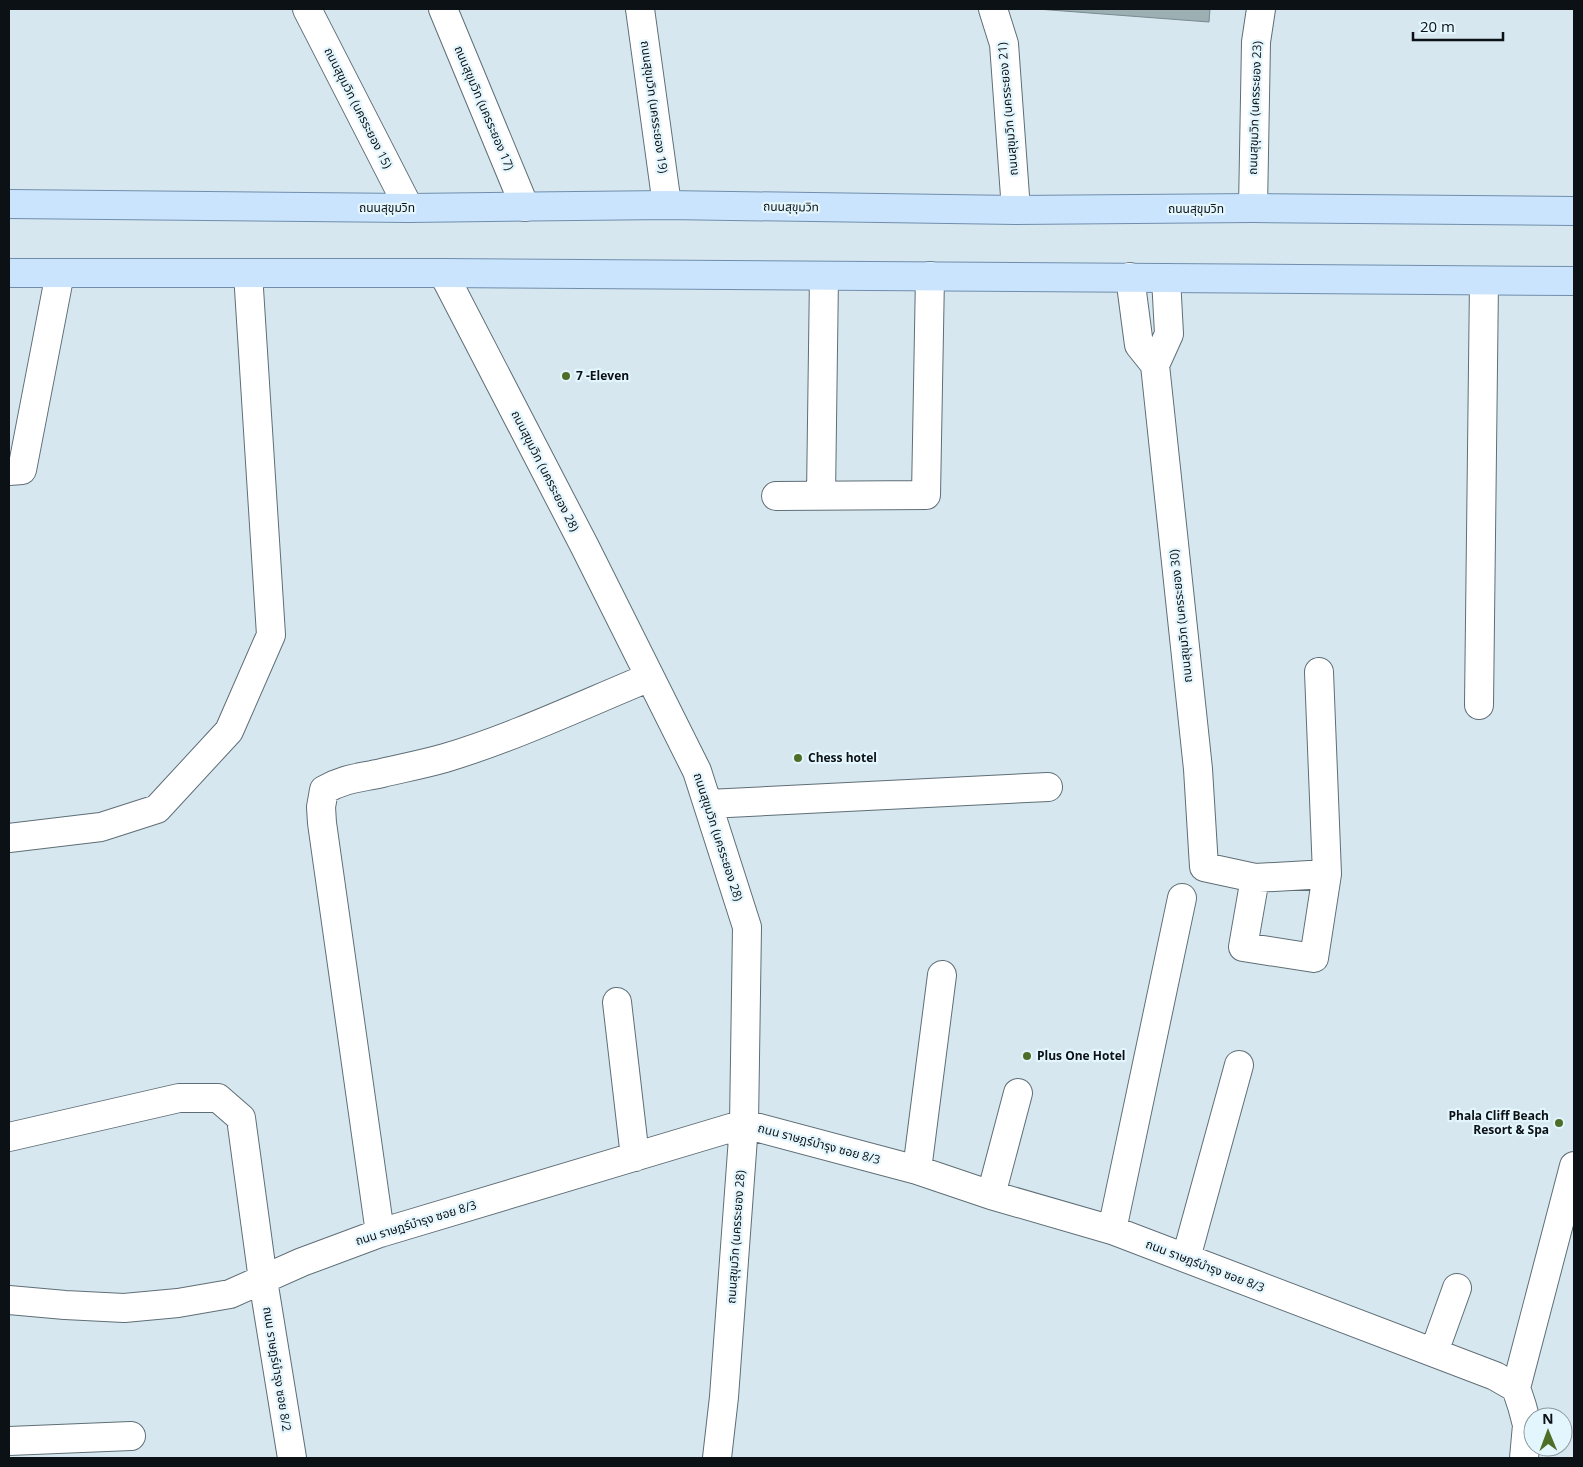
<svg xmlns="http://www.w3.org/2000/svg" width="1583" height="1467" viewBox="0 0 1583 1467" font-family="'Open Sans','Noto Sans Thai',sans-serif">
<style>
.building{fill:#9cafb2;stroke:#788a8e}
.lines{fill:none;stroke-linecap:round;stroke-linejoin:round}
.minor-casing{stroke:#5f6e76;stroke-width:30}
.major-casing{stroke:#708eac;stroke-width:30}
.minor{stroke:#fff;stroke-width:28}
.major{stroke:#cae4fe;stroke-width:28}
.poi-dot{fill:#4d6e26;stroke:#e3f5fd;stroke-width:2}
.labels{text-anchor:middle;stroke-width:4.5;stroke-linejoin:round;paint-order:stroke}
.street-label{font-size:12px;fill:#0b1114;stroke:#e3f5fd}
.poi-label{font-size:12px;font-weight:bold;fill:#0b1114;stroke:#e3f5fd;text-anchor:start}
</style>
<rect width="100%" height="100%" fill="#d6e7f0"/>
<path class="building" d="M1037 9H1210L1209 22Z"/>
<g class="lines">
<defs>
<path id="minor" d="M307 9 409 208
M443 9 525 207
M640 9 667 205
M993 9 1004 44 1016 210
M1253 208 1256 42 1261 9
M443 273 585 547 697 771 747 927 744 1124 724 1397 717 1458
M1130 277 1139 345 1155 365
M1166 278 1169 334 1155 365 1198 769 1204 867 1255 878 1327 874
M9 471 22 470 60 273
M821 495 824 276
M776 496 926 495 930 276
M1479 705 1484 281
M708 804 1048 787
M9 838 101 827 157 809 229 731 271 635 248 273
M1255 878 1243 947 1314 958 1327 874 1319 672
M617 1002 635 1157
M9 1137 179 1098H218L241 1118 263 1280 292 1458
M917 1170 942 975
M991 1195 1018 1093
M1112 1230 1182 898
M380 1233 322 823 321 807 324 790C345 778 360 778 382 773 403 768 424 764 445 758 515 737 582 705 650 677
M1186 1258 1239 1065
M9 1300 65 1305 124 1308 178 1303 230 1294 302 1262 380 1233 744 1124 917 1170 991 1195 1112 1230 1495 1376 1516 1388 1522 1406 1527 1425 1524 1458
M1434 1352 1457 1288
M1516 1388 1574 1166
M9 1441 131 1436"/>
<path id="major" d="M9 204 409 208 667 205 1016 210 1253 208 1574 211
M9 273H443L1574 281"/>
</defs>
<use href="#minor" class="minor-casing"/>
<use href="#major" class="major-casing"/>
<use href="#minor" class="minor"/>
<use href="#major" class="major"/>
</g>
<g class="poi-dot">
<circle cx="566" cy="376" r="5"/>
<circle cx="798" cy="758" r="5"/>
<circle cx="1027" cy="1056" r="5"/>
<circle cx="1559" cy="1123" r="5"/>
</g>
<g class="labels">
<g class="street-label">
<text transform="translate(654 107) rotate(82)" y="4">ถนนสุขุมวิท (นครระยอง 19)</text>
<text transform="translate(358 108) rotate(63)" y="4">ถนนสุขุมวิท (นครระยอง 15)</text>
<text transform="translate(484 108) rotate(67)" y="4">ถนนสุขุมวิท (นครระยอง 17)</text>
<text transform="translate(1255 108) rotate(-88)" y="4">ถนนสุขุมวิท (นครระยอง 23)</text>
<text transform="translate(1008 109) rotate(-95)" y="4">ถนนสุขุมวิท (นครระยอง 21)</text>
<text transform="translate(791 207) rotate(1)" y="4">ถนนสุขุมวิท</text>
<text x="387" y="212">ถนนสุขุมวิท</text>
<text x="1196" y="213">ถนนสุขุมวิท</text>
<text transform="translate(545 471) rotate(63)" y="4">ถนนสุขุมวิท (นครระยอง 28)</text>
<text transform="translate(1181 616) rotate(-96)" y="4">ถนนสุขุมวิท (นครระยอง 30)</text>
<text transform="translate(718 837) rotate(72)" y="4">ถนนสุขุมวิท (นครระยอง 28)</text>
<text transform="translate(819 1144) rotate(15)" y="4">ถนน ราษฎร์บำรุง ซอย 8/3</text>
<text transform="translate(416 1223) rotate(-17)" y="4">ถนน ราษฎร์บำรุง ซอย 8/3</text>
<text transform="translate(736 1237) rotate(-86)" y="4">ถนนสุขุมวิท (นครระยอง 28)</text>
<text transform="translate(1205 1266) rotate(21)" y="4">ถนน ราษฎร์บำรุง ซอย 8/3</text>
<text transform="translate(277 1369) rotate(81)" y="4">ถนน ราษฎร์บำรุง ซอย 8/2</text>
</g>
<g class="poi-label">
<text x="576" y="380">7 -Eleven</text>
<text x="808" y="762">Chess hotel</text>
<text x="1037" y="1060">Plus One Hotel</text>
<text x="1549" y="1120" text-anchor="end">Phala Cliff Beach<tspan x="1549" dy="14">Resort &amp; Spa</tspan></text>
</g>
</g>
<rect width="1583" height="1467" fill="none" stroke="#0b1114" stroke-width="20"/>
<g transform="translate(1548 1432) rotate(359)"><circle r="24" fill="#e3f5fd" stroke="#8d9aa0"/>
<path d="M0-4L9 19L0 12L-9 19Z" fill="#4d6e26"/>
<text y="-8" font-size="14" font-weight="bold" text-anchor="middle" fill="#0b1114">N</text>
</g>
<path d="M1413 32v8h90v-8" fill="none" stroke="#0b1114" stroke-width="2.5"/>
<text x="1420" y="32" font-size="15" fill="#0b1114" stroke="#e3f5fd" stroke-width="4" paint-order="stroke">20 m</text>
</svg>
